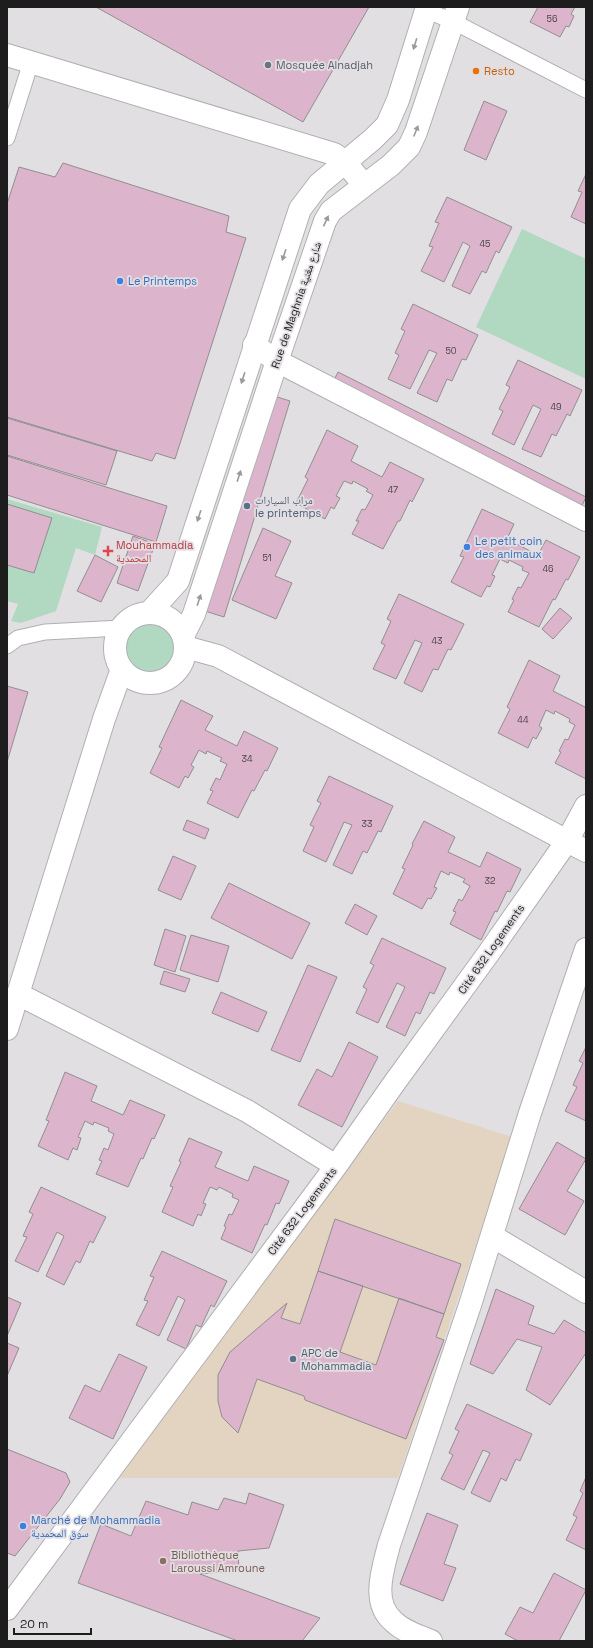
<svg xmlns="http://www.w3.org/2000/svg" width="593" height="1648" viewBox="0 0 593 1648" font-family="'Space Grotesk','Noto Naskh Arabic',sans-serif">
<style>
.commercial{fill:#e3d4c1}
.green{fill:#b1d8c0}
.building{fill:#dcb5cc;stroke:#918e90}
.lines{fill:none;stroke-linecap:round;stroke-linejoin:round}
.service-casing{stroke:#b1afb2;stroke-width:17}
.minor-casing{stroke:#b1afb2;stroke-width:24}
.tertiary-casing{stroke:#b1afb2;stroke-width:24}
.service{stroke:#fff;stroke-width:15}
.minor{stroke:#fff;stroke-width:22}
.tertiary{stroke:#fff;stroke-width:22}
.oneway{fill:#9a999a}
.worship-dot{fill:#6b7280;stroke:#e2dfe3;stroke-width:1.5}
.food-dot{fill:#e8710a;stroke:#e2dfe3;stroke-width:1.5}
.shop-dot{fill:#3f7fe0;stroke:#e2dfe3;stroke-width:1.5}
.service-dot{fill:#5c6f8a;stroke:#e2dfe3;stroke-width:1.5}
.health-dot{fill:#e0444e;stroke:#e2dfe3;stroke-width:1.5}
.education-dot{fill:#8d6e63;stroke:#e2dfe3;stroke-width:1.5}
.labels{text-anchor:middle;stroke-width:3.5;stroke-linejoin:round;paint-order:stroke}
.number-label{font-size:9px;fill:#4e434a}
.worship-label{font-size:11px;fill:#5b616d;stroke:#e2dfe3;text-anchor:start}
.food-label{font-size:11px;fill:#c56008;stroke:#e2dfe3;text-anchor:start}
.shop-label{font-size:11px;fill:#366cbe;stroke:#e2dfe3;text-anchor:start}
.street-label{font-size:11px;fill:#1e1d1e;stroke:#e2dfe3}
.service-label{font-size:11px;fill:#4e5e75;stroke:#e2dfe3;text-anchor:start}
.health-label{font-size:11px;fill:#be3a42;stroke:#e2dfe3;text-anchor:start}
.education-label{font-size:11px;fill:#785e54;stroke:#e2dfe3;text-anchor:start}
</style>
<rect width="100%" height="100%" fill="#e2dfe3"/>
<path class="commercial" d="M398 1101 512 1137 398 1478H119Z"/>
<path class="green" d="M522 229 586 259V379L476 327Z
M7 499 102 527 95 555 76 548 56 611 21 623 11 621 18 604 7 601Z
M125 648a26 26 0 1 1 52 0a26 26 0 1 1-52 0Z"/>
<path class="building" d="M96 7H369L303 122Z
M538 7H575L571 14 574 16 569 27 566 26 560 37 530 22Z
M484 101 507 111 486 160 464 150Z
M63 163 229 216 226 232 246 238 175 459 156 453 152 461 7 417V204L19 167 55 177Z
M586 174V224L571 217 582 192 578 191Z
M447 197 512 227 499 253 496 251 486 273 482 271 470 294 452 286 470 246 463 242 444 282 421 271 433 247 429 246 439 223 435 222Z
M413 304 478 335 466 360 462 359 452 381 447 379 437 402 417 393 437 353 429 350 410 389 388 379 399 355 395 353 405 331 401 329Z
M518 360 582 390 570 416 567 414 556 436 552 434 541 457 522 449 541 409 533 405 514 445 492 434 503 411 499 409 510 387 506 385Z
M338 372 586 497 581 508 333 382Z
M271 395 290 401 224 617 205 611Z
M7 418 117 451 106 485 7 455Z
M327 430 358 446 351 461 382 477 390 462 424 479 412 502 410 500 400 521H398L383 549 352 534 359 521H356L362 509 365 510 373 495 366 491 368 489 353 481 352 484 344 481 336 496 340 498 334 509 331 507 325 519 296 503 308 479 305 477Z
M7 456 167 506 156 542 7 495Z
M7 504 52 518 34 573 7 565Z
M482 509 514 524 507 539 538 555 546 540 580 557 568 580 566 579 555 600 553 599 539 627 508 612 514 600 512 599 518 587 521 588 529 573 522 570 523 567 509 560 508 563 500 559 492 575 495 576 490 587 487 586 481 597 451 582 464 557 460 556Z
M263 528 291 541 275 576 292 583 276 619 232 600Z
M133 536 155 544 138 591 117 583Z
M95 555 118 567 101 602 77 591Z
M399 594 464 624 451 650 448 649 438 670 433 669 422 692 404 683 422 643 415 640 396 679 373 669 385 645 381 643 391 621 387 619Z
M560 608 572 618 553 639 542 629Z
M529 660 560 676 553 691 585 707 586 704V779L555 763 561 752 559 751 565 739 568 740 575 725 569 722 570 719 555 711 554 714 546 710 539 726 542 728 536 739 533 737 528 748 498 733 510 709 507 707Z
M7 686 28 692 7 762Z
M181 700 213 716 205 730 237 746 244 731 278 748 267 771 265 770 254 791 252 790 238 818 207 803 213 791 210 790 216 778 220 780 227 764 220 761 222 758 207 751 206 754 199 750 191 765 194 767 188 778 185 776 179 788 150 773 162 748 159 747Z
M329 776 393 806 381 832 378 831 367 853 363 851 352 874 333 865 352 825 344 822 326 862 303 851 314 827 310 825 321 803 317 801Z
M187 820 209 829 205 839 183 830Z
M424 821 455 837 448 852 480 867 487 852 521 869 510 892 507 891 497 912 495 911 481 940 450 924 456 912 453 911 459 899 462 901 470 886 463 882 465 879 450 872 449 875 441 871 434 887 437 888 431 899 428 898 422 909 393 894 405 869 402 868 413 845 412 844Z
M173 856 196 866 181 900 158 890Z
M229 883 310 923 292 959 211 918Z
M355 904 377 916 367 935 345 923Z
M165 929 186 936 175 972 154 965Z
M191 935 229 946 218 982 180 970Z
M382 938 446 968 434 994 430 992 420 1014 416 1012 405 1036 386 1027 405 987 397 983 378 1023 356 1013 367 989 363 987 374 965 370 963Z
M308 965 337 977 300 1062 271 1050Z
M164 971 190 979 185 992 160 984Z
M221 992 267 1012 258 1032 212 1013Z
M349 1042 378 1057 342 1127 298 1105 317 1069 332 1077Z
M586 1047V1121L565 1111 577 1087 573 1085 583 1063 579 1061Z
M65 1072 97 1086 91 1101 123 1115 130 1100 165 1115 154 1139 152 1138 143 1159 141 1158 128 1187 96 1174 102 1161 99 1160 104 1148 108 1150 114 1134 108 1131 109 1128 94 1122 93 1125 85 1121 78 1137 81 1138 77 1150 73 1148 68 1160 38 1146 49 1121 46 1120Z
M189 1138 222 1152 215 1167 248 1181 254 1166 289 1181 279 1204 276 1203 267 1225 265 1224 252 1253 221 1239 226 1227 224 1226 229 1214 232 1215 239 1200 232 1197 233 1194 219 1187 217 1190 210 1187 203 1203 206 1204 201 1216 198 1214 193 1226 162 1212 173 1187 170 1186 181 1162 179 1161Z
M557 1142 586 1159 567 1191 584 1201 565 1235 519 1209Z
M41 1187 106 1217 93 1243 90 1241 80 1263 76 1261 64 1285 46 1276 64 1236 57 1232 38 1272 15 1261 27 1237 23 1236 33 1214 29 1212Z
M335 1219 461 1264 444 1314 318 1271Z
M162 1251 227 1281 214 1307 211 1305 201 1327 196 1325 186 1349 167 1340 185 1300 178 1296 159 1336 136 1325 148 1301 144 1300 154 1277 150 1276Z
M318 1271 363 1286 340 1352 376 1365 399 1298 444 1314 436 1337 444 1340 406 1439 305 1400 304 1396 257 1379 238 1433 222 1417 218 1401V1375L230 1352 287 1303 281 1318 300 1324Z
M496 1289 534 1306 528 1324 554 1334 564 1320 586 1333V1353L550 1405 526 1390 542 1347 517 1339 493 1374 470 1364Z
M7 1297 21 1303 7 1336Z
M7 1343 19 1348 7 1376Z
M119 1354 147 1367 113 1439 69 1418 85 1385 100 1392Z
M467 1404 532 1434 520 1461 516 1459 506 1481 501 1478 490 1502 471 1493 490 1453 483 1450 464 1490 441 1479 453 1455 449 1453 459 1431 455 1429Z
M7 1449 66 1473 70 1482 60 1499 15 1556 7 1553Z
M586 1477V1550L566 1540 577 1517 573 1515 583 1493 580 1491Z
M249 1493 284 1505 269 1548 238 1551 239 1570 200 1574 320 1618 302 1641H238L78 1583 101 1524 131 1536 146 1501 188 1515 192 1502 218 1510 224 1498 246 1504Z
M427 1513 458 1525 444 1564 456 1568 443 1601 400 1584Z
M554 1573 586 1590 559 1641H518L505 1634 520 1607 533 1613Z"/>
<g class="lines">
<defs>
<path id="service" d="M426 10 454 22 586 90
M7 138 31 62
M7 646 18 638 45 632 121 628"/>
<path id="minor" d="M7 55 334 154 345 162 364 185
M254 345 277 361 586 520
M185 647 218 656 586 851
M18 994 247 1111 336 1166
M492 1236 586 1292
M7 1609 336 1166 395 1082 488 954 567 841 586 806
M431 1641C418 1636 403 1631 393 1621 371 1602 383 1569 389 1545L470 1305 530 1113 586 949"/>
<path id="tertiary" d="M115 648a35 35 0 1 1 70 0a35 35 0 1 1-70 0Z
M149 613 178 581 300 209 319 184 373 139 387 125 398 100 427 7
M183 636 194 614 277 361 325 221 331 211 391 165 409 147 416 132 458 7
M7 1029 104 719 122 669"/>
</defs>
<use href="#service" class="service-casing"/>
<use href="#minor" class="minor-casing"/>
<use href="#tertiary" class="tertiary-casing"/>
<use href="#service" class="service"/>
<use href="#minor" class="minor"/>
<use href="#tertiary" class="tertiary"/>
</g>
<defs><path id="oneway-solid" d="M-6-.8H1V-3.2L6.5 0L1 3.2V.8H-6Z"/></defs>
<g class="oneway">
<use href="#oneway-solid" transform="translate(415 44) rotate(107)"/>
<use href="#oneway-solid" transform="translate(416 131) rotate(-68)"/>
<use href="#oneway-solid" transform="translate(326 221) rotate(-65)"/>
<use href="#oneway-solid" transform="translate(284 255) rotate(109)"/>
<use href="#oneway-solid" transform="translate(243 378) rotate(108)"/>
<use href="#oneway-solid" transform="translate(239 476) rotate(-72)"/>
<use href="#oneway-solid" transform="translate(199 516) rotate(108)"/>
<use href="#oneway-solid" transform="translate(199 600) rotate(-72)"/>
</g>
<circle class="worship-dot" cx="268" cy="65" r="4"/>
<circle class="food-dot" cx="476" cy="71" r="4"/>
<g class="shop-dot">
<circle cx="120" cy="281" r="4"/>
<circle cx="467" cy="547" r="4"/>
<circle cx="23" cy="1526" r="4"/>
</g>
<g class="service-dot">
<circle cx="247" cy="506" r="4"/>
<circle cx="293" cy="1359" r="4"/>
</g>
<path class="health-dot" d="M106 545h4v4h4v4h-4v4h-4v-4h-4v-4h4z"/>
<circle class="education-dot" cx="163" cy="1561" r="4"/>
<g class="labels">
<g class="number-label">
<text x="552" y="22">56</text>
<text x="485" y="247">45</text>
<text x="451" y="354">50</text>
<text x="556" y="410">49</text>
<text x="393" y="493">47</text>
<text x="267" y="561">51</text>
<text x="548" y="572">46</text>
<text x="437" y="644">43</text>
<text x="523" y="723">44</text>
<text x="247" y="762">34</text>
<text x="367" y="827">33</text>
<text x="490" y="884">32</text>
</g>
<g class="worship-label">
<text x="276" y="69">Mosquée Alnadjah</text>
</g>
<g class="food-label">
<text x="484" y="75">Resto</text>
</g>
<g class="shop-label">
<text x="128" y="285">Le Printemps</text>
<text x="475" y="545">Le petit coin<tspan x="475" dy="13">des animaux</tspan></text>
<text x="31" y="1524">Marché de Mohammadia<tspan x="31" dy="13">سوق المحمدية</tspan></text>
</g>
<g class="street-label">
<text transform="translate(296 305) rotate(-71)" y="4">Rue de Maghnia شارع مغنية</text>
<text transform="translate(491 949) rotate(-55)" y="4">Cité 632 Logements</text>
<text transform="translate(302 1211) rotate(-53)" y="4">Cité 632 Logements</text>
</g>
<g class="service-label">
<text x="255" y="504">مراب السيارات<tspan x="255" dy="13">le printemps</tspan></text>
<text x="301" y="1357">APC de<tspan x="301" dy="13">Mohammadia</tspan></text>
</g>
<g class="health-label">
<text x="116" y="549">Mouhammadia<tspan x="116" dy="13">المحمدية</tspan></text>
</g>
<g class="education-label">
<text x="171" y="1559">Bibliothèque<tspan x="171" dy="13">Laroussi Amroune</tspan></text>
</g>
</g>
<rect width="593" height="1648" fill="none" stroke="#1e1d1e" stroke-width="16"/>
<path d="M14 1628v6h77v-6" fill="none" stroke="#1e1d1e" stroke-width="2"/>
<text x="20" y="1628" font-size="12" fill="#1e1d1e" stroke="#e2dfe3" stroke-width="3" paint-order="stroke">20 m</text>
</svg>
